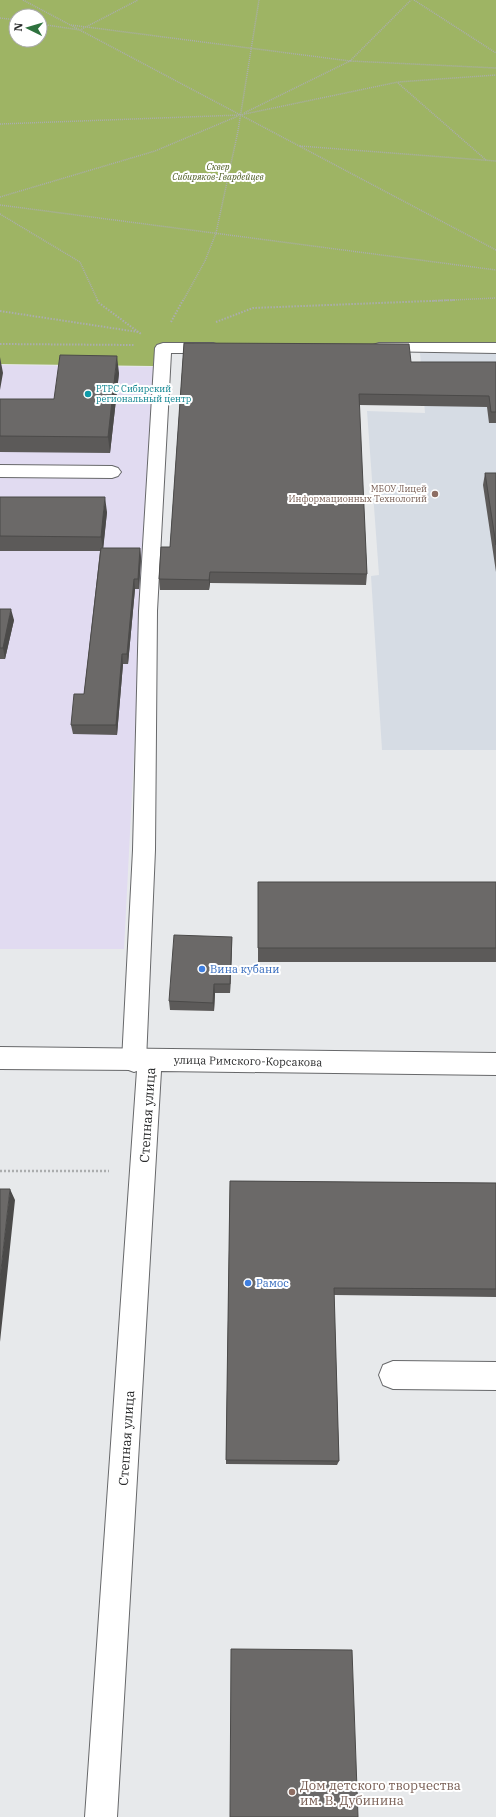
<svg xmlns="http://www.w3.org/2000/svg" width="496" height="1817" viewBox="0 0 496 1817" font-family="'IBM Plex Serif',serif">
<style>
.built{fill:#d6dce4}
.industrial{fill:#e1dbf1}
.forest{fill:#9eb464;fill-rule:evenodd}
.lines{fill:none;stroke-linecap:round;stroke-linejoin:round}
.service-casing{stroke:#67686a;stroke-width:2}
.minor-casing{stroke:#67686a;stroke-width:2}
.tertiary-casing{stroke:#67686a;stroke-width:2}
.path-far2{stroke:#abadae;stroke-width:1.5;stroke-dasharray:1 1;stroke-linecap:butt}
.path-far1{stroke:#abadae;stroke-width:2;stroke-dasharray:1.5 1.5;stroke-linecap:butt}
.path{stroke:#abadae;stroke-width:2.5;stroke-dasharray:2 2;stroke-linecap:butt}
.service{fill:#fff;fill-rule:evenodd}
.minor{fill:#fff;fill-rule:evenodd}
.tertiary{fill:#fff;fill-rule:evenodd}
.wall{fill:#5c5a59}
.shaded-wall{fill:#4b4a49}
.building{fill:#6b6968;stroke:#4b4a49}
.culture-dot{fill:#0f9aa8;stroke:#fff;stroke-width:1.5}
.education-dot{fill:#8d6e63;stroke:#fff;stroke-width:1.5}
.shop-dot{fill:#3f7fe0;stroke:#fff;stroke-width:1.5}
.labels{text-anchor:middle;stroke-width:4;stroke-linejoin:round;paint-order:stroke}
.far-park-label{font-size:9px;font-style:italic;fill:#4c5b21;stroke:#fff}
.far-culture-label{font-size:9px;fill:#0d838f;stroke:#fff;text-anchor:start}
.far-education-label{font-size:9px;fill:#785e54;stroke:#fff;text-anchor:end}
.shop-label{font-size:11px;fill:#366cbe;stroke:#fff;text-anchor:start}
.street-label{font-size:11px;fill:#2a2b2c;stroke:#fff}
.near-street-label{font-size:13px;fill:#2a2b2c;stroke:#fff}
.near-education-label{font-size:13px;fill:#785e54;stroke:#fff;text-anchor:start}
</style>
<rect width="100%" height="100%" fill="#e7e9eb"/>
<path class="built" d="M420 353H496V750H382L371 576 379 575 367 411 425 413Z"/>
<path class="industrial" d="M0 365 154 367 124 949H0Z"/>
<path class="forest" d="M0 0H496V345H156L153 366 0 364ZM16 16H40V40H16Z"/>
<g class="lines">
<defs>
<path id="service" d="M163 343H213L219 345 221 348 219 351 213 353H171L157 611 155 850 146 1061 142 1069 134 1072 126 1069 122 1061 133 850 139 611 155 348 157 345Z
M379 343H496V353L373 351 371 348 373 345Z
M0 465 112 466 118 468 121 472 118 476 112 478 0 477Z"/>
<path id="minor" d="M393 1361 496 1362V1390L393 1389 383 1385 379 1375 383 1365Z"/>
<path id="tertiary" d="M0 1047 496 1053V1075L161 1071 117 1817H85L137 1070 0 1069Z"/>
</defs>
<use href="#service" class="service-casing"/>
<use href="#minor" class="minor-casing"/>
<use href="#tertiary" class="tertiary-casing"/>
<path class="path-far2" d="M23 0 496 250
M414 0 496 53
M0 18 16 20
M40 24 80 30 138 0
M71 25 350 61 496 68
M398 83 486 160
M244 113 350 61 411 0
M0 124 240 115 398 82 496 75
M300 146 496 161
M0 197 155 151 238 116
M0 205 496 270
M0 214 80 262 98 301
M183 301 205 261 216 233 238 131 259 0
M430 301 496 298"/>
<path class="path-far1" d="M97 300 99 303 141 334
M0 311 138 332
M171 322 183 300
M216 322 253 308 455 300
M0 344 135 345"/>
<path class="path" d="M0 1171H109"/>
<use href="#service" class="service"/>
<use href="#minor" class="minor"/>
<use href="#tertiary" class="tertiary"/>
</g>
<path class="wall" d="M184 343 411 362H496V423H489L487 407 359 405 367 574 366 585 210 583 209 590H160L159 579 170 547Z
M119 373 110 453 0 452V399H54Z
M485 473H496V572L483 485Z
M0 497 107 512 103 548H140L141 558 139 589H135L128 664H123L117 735 73 734 71 725 84 694 100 551H0Z
M0 609 14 620 5 659H0Z
M258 882H496V962H258Z
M232 937V946L230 993H215L214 1011 170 1010 169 1001Z
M230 1181 496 1183V1297L334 1295 339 1461 337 1465 226 1464V1460Z"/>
<path class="shaded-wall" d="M117 356 119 373 110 453 108 437Z
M0 357 3 373 0 390Z
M105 497 107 512 103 551 101 537Z
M140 548 141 558 139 589 138 579Z
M210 572V583L209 590V580Z
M134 579 135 589 128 664 127 654Z
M11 609 14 620 5 659 3 648Z
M122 654 123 664 117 735 116 725Z
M232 937V946L230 993V984Z
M214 984 215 993 214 1011 213 1003Z
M10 1189 15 1200 0 1342V1279Z"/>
<path class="building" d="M184 343 409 344 411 362H496V412H491L489 396 359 394 367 574 210 572 209 580 159 579 161 547H170Z
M60 355 117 356 108 437 0 436V399H54Z
M485 473H496V545Z
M0 497H105L101 537 0 536Z
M101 548H140L138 579H134L127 654H122L116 725H71L74 694H84Z
M0 609H11L3 648H0Z
M258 882H496V948H258Z
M174 935 232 937 230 984H214L213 1003 169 1001Z
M230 1181 496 1183V1289L334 1288 339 1461 226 1460Z
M0 1189H10L0 1279Z
M231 1649 352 1650 358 1817H230Z"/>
<circle class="culture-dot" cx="88" cy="394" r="4"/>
<g class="education-dot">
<circle cx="435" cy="494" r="4"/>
<circle cx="292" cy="1792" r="4"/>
</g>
<g class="shop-dot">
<circle cx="202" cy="969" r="4"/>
<circle cx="248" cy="1283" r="4"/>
</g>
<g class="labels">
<g class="far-park-label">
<text x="218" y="170">Сквер<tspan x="218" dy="10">Сибиряков-Гвардейцев</tspan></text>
</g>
<g class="far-culture-label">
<text x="96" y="392">РТРС Сибирский<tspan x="96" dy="10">региональный центр</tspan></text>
</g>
<g class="far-education-label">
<text x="427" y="492">МБОУ Лицей<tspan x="427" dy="10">Информационных Технологий</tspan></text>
</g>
<g class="shop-label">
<text x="210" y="973">Вина кубани</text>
<text x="256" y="1287">Рамос</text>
</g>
<g class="street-label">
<text transform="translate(248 1061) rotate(1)" y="4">улица Римского-Корсакова</text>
</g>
<g class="near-street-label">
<text transform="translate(147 1115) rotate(-86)" y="5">Степная улица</text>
<text transform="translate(126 1438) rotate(-86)" y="5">Степная улица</text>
</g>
<g class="near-education-label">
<text x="300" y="1790">Дом детского творчества<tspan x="300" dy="15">им. В. Дубинина</tspan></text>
</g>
</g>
<g transform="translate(28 28) rotate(275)"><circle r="19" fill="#ffffff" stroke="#aaaaab"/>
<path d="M0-3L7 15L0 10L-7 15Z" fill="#2e723e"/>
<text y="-6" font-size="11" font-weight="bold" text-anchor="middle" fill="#2a2b2c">N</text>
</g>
</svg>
